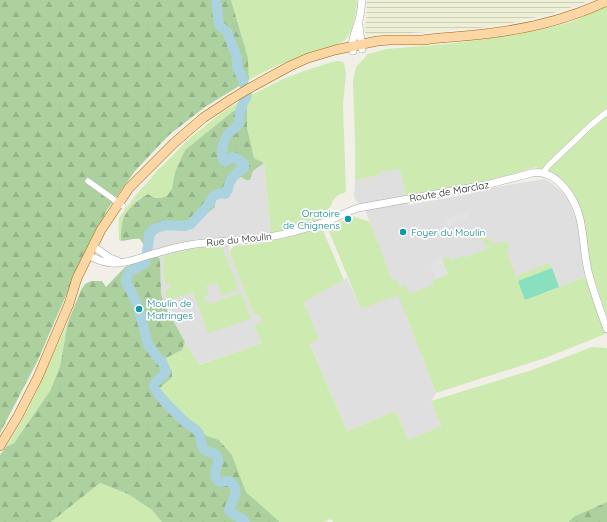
<svg xmlns="http://www.w3.org/2000/svg" width="607" height="522" viewBox="0 0 607 522" font-family="Quicksand,sans-serif">
<style>
.residential{fill:#e0dfdf}
.farmland{fill:url(#farmland-rules)}
.grass{fill:#cdebb0}
.forest{fill:url(#forest-firs)}
.pitch{fill:#88e0be}
.parking{fill:#e2e2e2}
.lines{fill:none;stroke-linecap:round;stroke-linejoin:round}
.river{stroke:#aad3df;stroke-width:10}
.minor-casing{stroke:#a9a9a9;stroke-width:6}
.tertiary-casing{stroke:#a9a9a9;stroke-width:8}
.primary-casing{stroke:#a06b00;stroke-width:10}
.minor{stroke:#fff;stroke-width:5.5}
.tertiary{stroke:#fff;stroke-width:7}
.primary{stroke:#fcd6a4;stroke-width:9}
.culture-dot{fill:#0f9aa8;stroke:#fff;stroke-width:1.5}
.labels{text-anchor:middle;stroke-width:3.5;stroke-linejoin:round;paint-order:stroke}
.street-label{font-size:10px;fill:#222;stroke:#fff}
.culture-label{font-size:10px;fill:#0d838f;stroke:#fff;text-anchor:start}
</style>
<defs>
<pattern id="farmland-rules" width="6" height="5" patternUnits="userSpaceOnUse"><rect width="6" height="5" fill="#eef0d5"/><path d="M0 2.5h6" fill="none" stroke="#ccceb7"/></pattern>
<pattern id="forest-firs" width="22" height="20" patternUnits="userSpaceOnUse"><rect width="22" height="20" fill="#add19e"/><path d="M5 1l3.5 6h-7zM16 11l3.5 6h-7z" fill="#95b388"/></pattern>
</defs>
<rect width="100%" height="100%" fill="#f2efe9"/>
<path class="residential" d="M264 163 271 233 231 238 229 251 253 313 259 315 262 323 255 326 262 343 198 365 165 306 161 294 160 283 159 249 149 252 152 239 160 230 174 226 183 228 214 199 232 191V183L241 176 246 180 253 171Z
M400 169 408 205 470 194 485 189 544 179 550 182 562 192 569 201 579 228 581 245V256L585 277 525 300 405 313 436 393 431 401 441 426 408 440 396 411 347 431 310 343 319 339 304 302 347 278 361 309 397 294 363 205 357 202 354 197 355 180 376 176 382 172Z"/>
<path class="farmland" d="M367 0H589L582 4 550 14 499 26 443 31 365 36Z"/>
<path class="grass" d="M231 0H357C357 10 353 31 346 39 340 46 305 54 294 59 279 64 263 72 249 80L248 58Z
M607 6V317L590 266 568 188 554 173 536 167 509 175 483 182 406 196 400 169 382 172 376 176 355 180V140L353 81 356 67 368 54 386 49 447 44 508 36 539 30 571 22Z
M338 61 343 62 345 67 346 74 343 104 346 192 338 195 333 200 329 210 318 221 300 226 271 233 264 163 254 158 247 127 246 104 232 112 185 150 175 172 172 190 167 196 161 198H155L148 194 139 199 131 207 122 224 121 241 119 240C119 233 118 225 119 218L135 196 158 170 190 138 221 113 242 100 283 79 304 71 332 62Z
M353 216 370 222 392 280 397 279 400 287 406 285 409 294 434 284 432 280 448 274 442 259 449 256 450 261 463 256 464 258 489 248 488 245 485 246 483 239 480 240 477 233 483 231C489 243 493 246 507 241L510 249 506 250 516 276 549 263 552 268 518 281 525 300 585 277 605 333 603 335 545 358 436 393 398 295 361 309 328 229C329 222 332 224 337 223 340 222 343 221 346 220H349L354 218Z
M322 228 344 280 304 302 319 339 310 344 347 431 396 411 408 440 441 426 431 401 532 370 592 347 607 348V502L575 516 568 522H333L331 519 323 522H280L246 492 232 455 219 440 207 436 183 418 160 388 172 376V371L165 362 166 358 182 350 185 342 199 365 262 343 254 326 262 322 259 315 253 313 229 251 234 246 256 244 289 237Z
M217 246 220 247 223 249 237 284 236 287 238 290 222 296 218 285 214 283 206 286 209 295 204 297 205 302 208 301 210 304 241 293 251 319 208 333 193 292 167 301 165 293 168 288 171 287 170 284 167 285C161 278 164 265 164 256L191 249Z
M68 322 60 366 50 391 14 443 6 447 22 420 36 393Z
M100 483 128 494 152 510 162 522H51Z"/>
<path class="forest" d="M0 0H231L248 58 249 80 205 107 169 135 135 171 107 210 89 246 70 286 38 360 0 433Z
M247 103V127L254 158 264 163 253 171 250 180H246L241 177 232 182V191L227 197 215 199V207L191 227 183 228 174 226 160 230 152 239 149 252 146 253 145 247 140 239C132 238 128 241 121 241 121 235 121 230 122 224 124 211 137 200 148 194L155 198H161L167 196 172 189 175 172 185 150 232 112Z
M155 257H158L160 259 161 294 165 306 185 342 182 350 166 358 165 362 172 371V377L160 388 183 418 207 436 219 440 232 455 246 492 280 522H162L152 510 128 494 100 483 51 522H0V455L6 447 14 443 50 391 60 366 68 322 81 290 85 284 91 281H102L106 287 125 267Z
M607 502V522H568L575 516Z"/>
<path class="pitch" d="M552 268 559 287 525 300 518 281Z"/>
<path class="parking" d="M469 211 471 217 448 226 445 220Z
M441 255 448 274 436 279 430 264 434 262 432 259Z"/>
<g class="lines">
<path class="river" d="M216 0 219 25 227 32 237 57V67L243 79 244 85
M147 253C147 246 150 241 149 235L154 229 166 225 185 226 191 224 210 203 212 198 215 195 221 193 225 194C229 190 228 186 230 182 233 176 238 171 244 168V164L241 161 233 157 229 159 225 162C219 155 223 140 229 133 232 130 238 127 239 122 240 119 239 115 240 112 241 107 244 101 247 95
M146 262 137 268 129 272 127 276 126 282 132 293 139 309 148 345 158 358 162 361 166 372C163 378 155 379 154 386 154 393 180 417 186 423 189 425 193 427 196 430 203 435 199 445 204 449 207 452 212 452 215 454 225 462 207 473 220 482L227 481 231 482C241 494 232 498 229 510 233 516 241 517 245 522"/>
<defs>
<path id="minor" d="M543 173 548 166 591 125 607 112
M88 181 123 206"/>
<path id="tertiary" d="M359 26 362 49
M353 51C351 40 355 33 358 23 361 16 361 7 362 0
M93 246 110 258 118 261
M88 255C95 259 103 262 111 263 124 264 137 259 149 255 161 252 173 248 184 246 212 240 241 242 269 237 287 234 305 229 322 223 334 219 346 212 358 208L486 185 532 173C557 169 575 198 580 219 584 236 584 254 588 271 593 290 600 310 607 329"/>
<path id="primary" d="M422 40C448 37 473 36 499 32 536 27 573 17 607 1
M0 446 18 416 38 377 69 304 77 278 101 230 129 188 174 143 203 118 230 100 248 89 290 66 308 58 335 50 377 41 390 40H427"/>
</defs>
<use href="#minor" class="minor-casing"/>
<use href="#tertiary" class="tertiary-casing"/>
<use href="#primary" class="primary-casing"/>
<use href="#minor" class="minor"/>
<use href="#tertiary" class="tertiary"/>
<use href="#primary" class="primary"/>
</g>
<g class="culture-dot">
<circle cx="348" cy="219" r="4"/>
<circle cx="403" cy="232" r="4"/>
<circle cx="139" cy="309" r="4"/>
</g>
<g class="labels">
<g class="street-label">
<text transform="translate(449 191) rotate(-10)" y="4">Route de Marclaz</text>
<text transform="translate(239 239) rotate(-6)" y="4">Rue du Moulin</text>
</g>
<g class="culture-label">
<text x="340" y="217" text-anchor="end">Oratoire<tspan x="340" dy="12">de Chignens</tspan></text>
<text x="411" y="236">Foyer du Moulin</text>
<text x="147" y="307">Moulin de<tspan x="147" dy="12">Matringes</tspan></text>
</g>
</g>
</svg>
